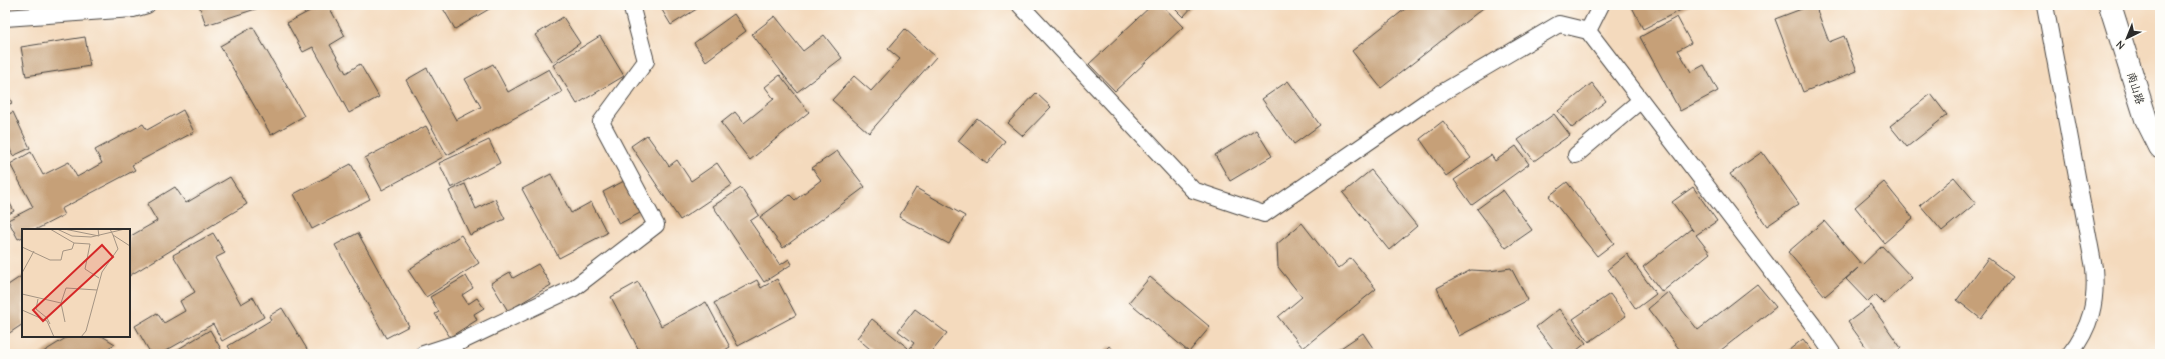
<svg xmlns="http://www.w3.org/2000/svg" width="2165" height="359" viewBox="0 0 2165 359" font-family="'Comic Neue','LXGW WenKai TC',sans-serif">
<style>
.building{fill:#c6a078}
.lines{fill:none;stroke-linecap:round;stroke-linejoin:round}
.service-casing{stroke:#494541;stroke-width:18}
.tertiary-casing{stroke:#494541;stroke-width:24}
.service{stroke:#fff;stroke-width:16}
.tertiary{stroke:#fff;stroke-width:22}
.labels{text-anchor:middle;stroke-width:3;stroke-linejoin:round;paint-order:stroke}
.street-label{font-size:11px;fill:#2b2b2b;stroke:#fdfcf7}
.inset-road{fill:none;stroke:#a49483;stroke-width:1}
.view{fill:#d62828;fill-opacity:0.15;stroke:#d62828;stroke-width:2}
.inset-edge{fill:none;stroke:#2b2b2b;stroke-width:2}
</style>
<rect width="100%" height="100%" fill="#fdfcf7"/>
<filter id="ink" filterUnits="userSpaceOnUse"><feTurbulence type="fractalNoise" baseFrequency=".025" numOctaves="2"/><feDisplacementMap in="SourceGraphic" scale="8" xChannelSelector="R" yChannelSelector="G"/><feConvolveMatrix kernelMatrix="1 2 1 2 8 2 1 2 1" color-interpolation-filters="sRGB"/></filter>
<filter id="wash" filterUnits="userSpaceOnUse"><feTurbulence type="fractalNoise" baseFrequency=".012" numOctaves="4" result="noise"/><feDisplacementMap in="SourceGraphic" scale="16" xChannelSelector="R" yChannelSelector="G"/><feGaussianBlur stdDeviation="0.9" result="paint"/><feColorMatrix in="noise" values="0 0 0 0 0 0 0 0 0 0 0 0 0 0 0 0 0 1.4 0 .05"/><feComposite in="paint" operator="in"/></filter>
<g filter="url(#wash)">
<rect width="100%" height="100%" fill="#f4dabd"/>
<g id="blocks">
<path class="building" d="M199 5H268L206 25Z
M321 5H328L345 36 330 45 346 73 360 64 379 97 349 113 313 47 303 52 287 23Z
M441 5H496L455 29Z
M659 5H703L671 25Z
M1152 5H1162L1183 27 1115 91 1089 64Z
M1171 5H1194L1183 17Z
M1410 5H1487L1381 88 1352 51Z
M1631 5H1691L1643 29Z
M1812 5H1815L1829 42 1844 36 1857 71 1803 92 1775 19Z
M734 14 746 31 706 61 694 43Z
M775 16 803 51 824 35 842 58 797 92 752 34Z
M563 17 580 43 553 62 535 35Z
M1677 17 1691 43 1678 50 1691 72 1704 65 1718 91 1680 111 1640 37Z
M253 27 304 116 271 135 220 46Z
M905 29 936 57 869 133 832 100 854 76 871 91 900 59 888 49Z
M600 36 624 76 577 104 553 65Z
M85 37 90 66 26 76 21 47Z
M493 64 508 92 549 69 562 92 447 155 406 80 427 68 456 120 481 107 465 79Z
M780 75 809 112 750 160 721 123 735 112 744 123 774 99 765 87Z
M1288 81 1320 125 1294 144 1262 99Z
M1592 83 1606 101 1572 128 1558 111Z
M5 89 12 103 5 106Z
M1036 93 1051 107 1023 136 1008 123Z
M1931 94 1947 115 1907 147 1890 126Z
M183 110 194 132 132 165 135 170 61 209 64 215 35 230H23V237L18 239 8 220 33 207 10 164 31 152 43 175 69 162 77 177 102 163 95 150 143 124 147 130Z
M13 112 30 148 13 156 5 138V116Z
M1554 114 1570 135 1534 161 1518 140Z
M977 118 1005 141 987 164 958 141Z
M1443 121 1471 158 1446 176 1420 139Z
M426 126 443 157 382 190 365 158Z
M1256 130 1272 156 1230 181 1215 155Z
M647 135 669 166 677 160 691 181 717 163 732 185 680 220 631 146Z
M489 140 500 163 451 188 439 163Z
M1516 146 1529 164 1472 205 1454 180 1491 155 1495 161Z
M837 151 865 187 783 248 760 217 790 195 795 200 821 180 812 168Z
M1762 152 1799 204 1767 226 1730 174Z
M351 164 370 199 312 229 294 194Z
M1371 170 1417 226 1389 250 1343 193Z
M551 174 571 213 591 202 607 233 559 258 522 189Z
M230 177 247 204 129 276V237L157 221 147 204 175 187 186 203Z
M1954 177 1976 203 1942 231 1920 205Z
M624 181 640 213 619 224 603 192Z
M1567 182 1614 243 1597 256 1549 196Z
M1884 182 1913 218 1884 243 1855 207Z
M465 184 476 209 495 199 505 219 470 235 449 191Z
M1693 187 1717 221 1696 235 1710 253 1662 292 1643 267 1691 229 1694 232 1672 202Z
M741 188 759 215 750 221 780 265 789 259 792 264 764 282 713 206Z
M916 188 965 216 949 244 899 217Z
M1503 190 1532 230 1506 248 1477 209Z
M5 194 14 211 5 216Z
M1824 221 1862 265 1882 246 1912 278 1884 304 1875 295 1868 302 1846 279 1858 268 1825 296 1788 252Z
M1302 223 1338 269 1351 258 1376 289 1303 348 1278 317 1302 297 1278 267 1277 244Z
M213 233 225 253 215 258 241 304 253 297 264 317 222 341 213 324 160 354H151L135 326 157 313 164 323 185 311 180 301 195 292 173 255Z
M358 233 409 326 386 338 335 245Z
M461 235 479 263 426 297 408 270Z
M1627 254 1656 294 1636 309 1608 269Z
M1988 258 2013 277 1981 319 1957 300Z
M538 264 551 285 508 311 491 283 510 272 513 278Z
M1511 268 1528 300 1459 336 1437 288 1471 270 1489 271Z
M23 275V324L8 334 5 331V287Z
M466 276 473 288 462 295 468 304 477 298 484 308 474 314 477 320 450 337 435 314 439 312 430 297Z
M1150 277 1210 327 1189 352 1129 302Z
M777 279 796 315 738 346 714 303 757 280 761 288Z
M638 282 661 326 706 302 730 347 718 354H641L611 297Z
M1757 284 1776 307 1716 354H1683L1648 309 1668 292 1698 330Z
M1610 294 1626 316 1589 342 1573 319Z
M1871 305 1901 348 1893 354H1871L1848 322Z
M282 308 310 354H233L228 346 271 320 269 316Z
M915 309 947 333 930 354H906L914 343 898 331Z
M1559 309 1586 343 1572 354H1557L1536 327Z
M872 319 908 348 903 354H876L857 338Z
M210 330 221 349 212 354H170Z
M1363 333 1377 354H1332Z
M69 336H102L115 344 98 354H40Z
M1803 339 1815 354H1784Z
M1109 346 1118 354H1102Z"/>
</g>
</g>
<g filter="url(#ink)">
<use href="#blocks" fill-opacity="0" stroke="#494541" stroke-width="1"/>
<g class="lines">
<defs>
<path id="service" d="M1020 5 1193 190 1264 214 1426 102 1559 24 1588 31 1601 5
M2045 5 2094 268C2097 302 2091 327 2070 354
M5 18 133 9 147 5
M1588 31 1813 325 1833 354
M1576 155 1641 100
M423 354 460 342 574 288 656 225 601 122 646 61 631 5"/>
<path id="tertiary" d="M2110 5 2146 119 2160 147"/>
</defs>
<use href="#service" class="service-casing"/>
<use href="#tertiary" class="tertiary-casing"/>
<use href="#service" class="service"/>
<use href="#tertiary" class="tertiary"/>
</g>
</g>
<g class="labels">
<g class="street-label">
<text transform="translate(2136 88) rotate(73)" y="4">南山路</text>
</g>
</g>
<g transform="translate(22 229)">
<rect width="108" height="108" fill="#f4dabd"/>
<path class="inset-road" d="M28 0 52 14 68 15 63 40 77 49M35 0 50 7 69 8 103 0M42 0 77 7 76 0M88 0 91 6 108 17M0 18 28 31H39L41 22 50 20 52 14M0 44 12 22M0 65 39 74M16 70 14 80 25 89 28 95M0 81 25 92 32 108M43 93 39 74 44 59 75 61M59 108 64 102 80 43 96 20 91 6"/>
<path class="view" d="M80 16 91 28 21 92 11 81Z"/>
<rect width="108" height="108" class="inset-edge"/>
</g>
<rect width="2165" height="359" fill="none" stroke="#fdfcf7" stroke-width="20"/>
<g transform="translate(2127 38) rotate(223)" stroke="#fdfcf7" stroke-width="3" paint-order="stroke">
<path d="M0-3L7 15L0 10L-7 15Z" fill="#2b2b2b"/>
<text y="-6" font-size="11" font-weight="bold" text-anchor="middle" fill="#2b2b2b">N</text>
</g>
</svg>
